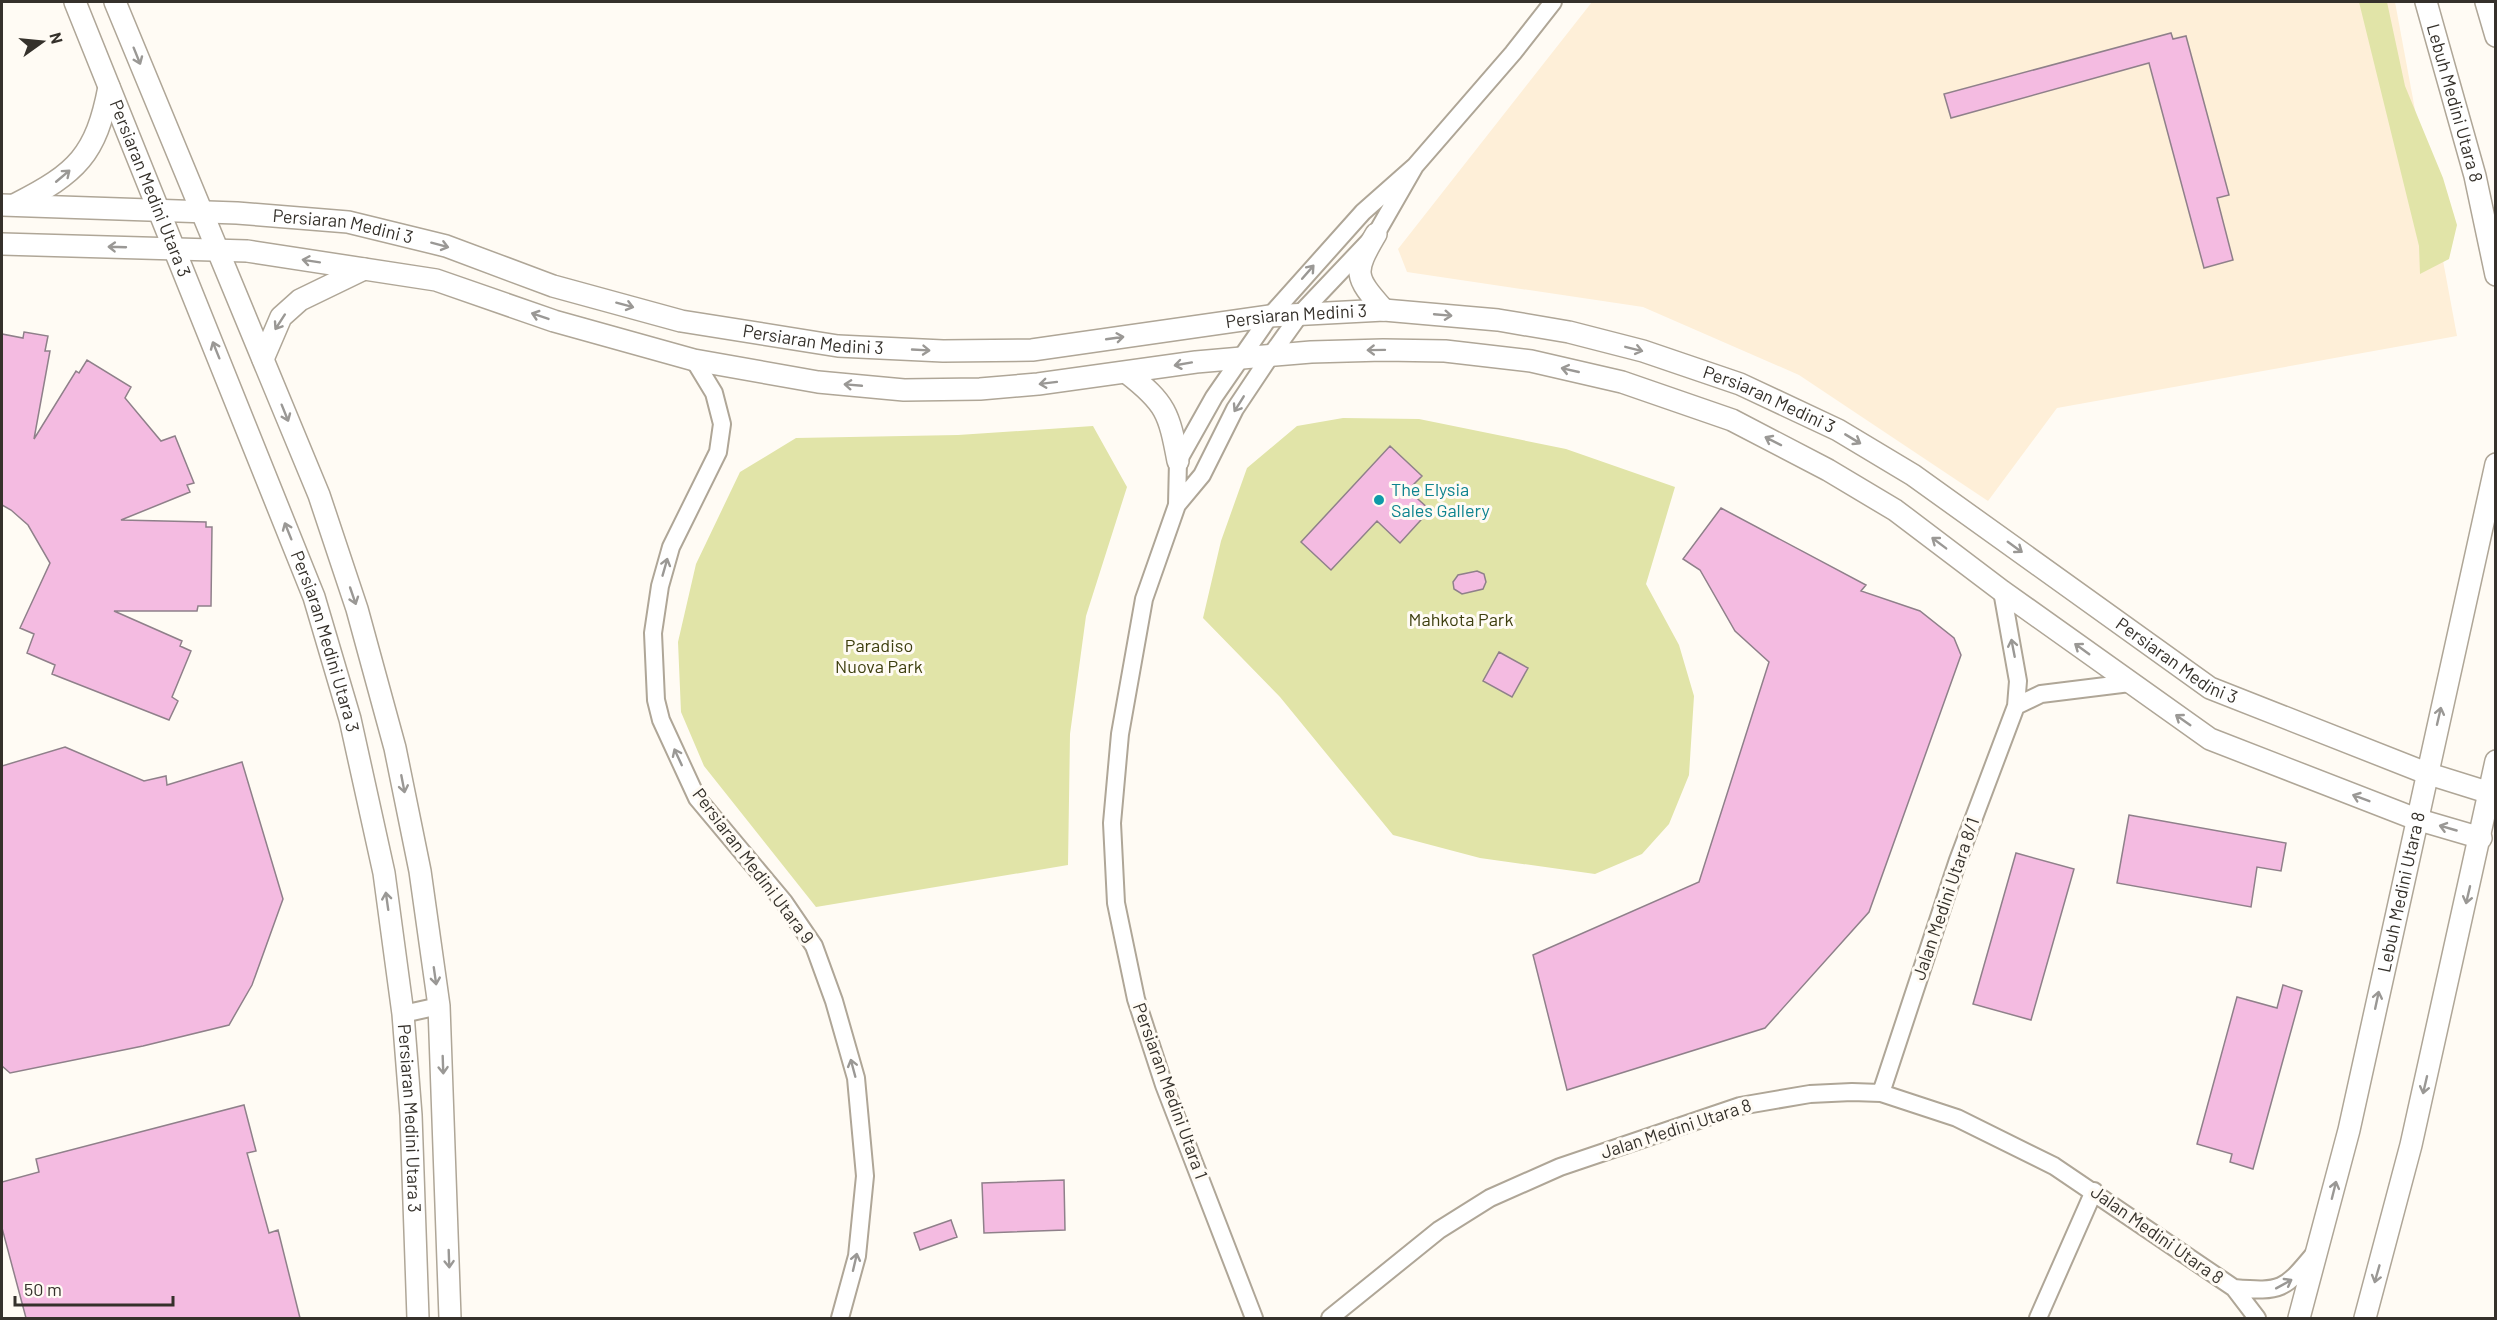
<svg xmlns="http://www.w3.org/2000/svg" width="2497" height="1320" viewBox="0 0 2497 1320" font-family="Barlow,sans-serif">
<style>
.built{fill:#feefd8}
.green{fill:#e1e4a8}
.building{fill:#f4bbe1;stroke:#8f808a;stroke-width:1.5}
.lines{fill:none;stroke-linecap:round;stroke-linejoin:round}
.minor-casing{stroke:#afa697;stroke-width:20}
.tertiary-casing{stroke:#afa697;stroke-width:24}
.minor{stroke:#fff;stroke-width:16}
.tertiary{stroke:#fff;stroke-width:21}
.oneway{stroke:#9a9895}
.culture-dot{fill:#0f9aa8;stroke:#fffbf4;stroke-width:2}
.labels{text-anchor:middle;stroke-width:6;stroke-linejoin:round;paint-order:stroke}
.street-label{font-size:18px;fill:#35312b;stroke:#fffbf4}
.culture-label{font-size:18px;fill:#0d838f;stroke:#fffbf4;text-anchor:start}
.park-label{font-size:18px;fill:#3d3e0e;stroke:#fffbf4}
</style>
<rect width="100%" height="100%" fill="#fffbf4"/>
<path class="built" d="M1592 2H2395L2457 336 2057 408 1988 501 1799 375 1643 307 1407 272 1398 249Z"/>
<path class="green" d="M2359 2H2387L2405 86 2443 178 2457 225 2449 259 2420 274 2419 246Z
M1343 418 1419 419 1566 449 1675 487 1646 584 1679 645 1694 696 1689 775 1669 824 1642 854 1595 874 1480 858 1393 835 1280 697 1203 618 1221 541 1247 468 1297 426Z
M1093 426 1127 487 1086 616 1070 734 1068 865 816 907 704 766 681 712 678 642 696 564 740 472 796 438 958 435Z"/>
<path class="building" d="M2171 33 2173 39 2186 36 2229 195 2217 198 2233 260 2204 268 2149 63 1951 118 1944 94Z
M24 332 48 336 45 351H50L34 439 76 371 79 373 87 360 131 387 125 398 161 441 175 436 194 483 187 485 190 492 121 520 206 522V527H212L211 606H198L197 611H114L182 641 180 646 191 651 172 697 178 701 169 720 52 674 55 665 27 653 34 634 20 628 50 563 28 525 11 510 2 505V334L23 338Z
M1390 446 1422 476 1408 490 1430 510 1400 543 1377 521 1331 570 1301 542Z
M1721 508 1866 585 1861 591 1920 611 1954 638 1961 655 1869 912 1765 1028 1567 1090 1533 955 1699 882 1769 662 1735 631 1700 570 1683 559Z
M1477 571 1484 574 1486 582 1483 589 1462 594 1454 589 1453 582 1458 575Z
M1499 652 1528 668 1512 697 1483 681Z
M65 747 144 781 166 776 167 785 242 762 283 899 252 985 229 1025 143 1046 10 1073 2 1066V766Z
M2129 815 2286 843 2281 871 2257 867 2251 907 2117 883Z
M2016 853 2074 869 2031 1020 1973 1004Z
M2283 985 2302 991 2253 1169 2230 1162 2232 1154 2197 1144 2237 997 2277 1008Z
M244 1105 256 1151 247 1153 269 1233 278 1230 300 1318H26L2 1228V1182L39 1172 36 1159Z
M1064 1180 1065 1230 984 1233 982 1183Z
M951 1220 957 1237 920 1250 914 1233Z"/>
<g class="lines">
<defs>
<path id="minor" d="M694 360 714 393 722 424 718 452 671 547 660 586 653 633 656 700 661 720 697 798 784 902 814 946 834 1001 856 1078 865 1176 857 1256 840 1318
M1177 505 1178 461 1214 397 1270 316 1363 212 1415 166 1513 53 1553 2
M2016 706 2041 694 2130 683
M403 1014 439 1006
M1881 1093 1958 860 2016 706 2018 681 2002 591
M2234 1288C2282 1292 2284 1290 2314 1254
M1254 1318 1164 1085 1136 999 1116 903 1112 823 1120 734 1144 599 1177 505 1202 475 1235 409 1271 355 1301 313 1376 234 1415 166
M1330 1318 1439 1230 1490 1198 1560 1167 1740 1106 1810 1094 1852 1092 1881 1093 1957 1118 2054 1166 2234 1288 2257 1318
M2038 1318 2094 1191"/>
<g id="tertiary">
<path id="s1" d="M75 2 314 597 350 719 384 873 403 1014 411 1115 418 1318"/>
<path d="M115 2 319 495 357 609 395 748 420 871 439 1006 450 1318"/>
<path id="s2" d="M2426 2 2475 176 2496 275"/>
<path d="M2486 2 2496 36"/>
<path d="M16 204C77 173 96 155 109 87"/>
<path id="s3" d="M2 205 237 213 348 222 446 246 553 286 681 321 838 346 943 351 1032 350 1270 316 1384 310 1498 320 1569 332 1643 351 1740 384 1838 430 1913 475 2210 688 2426 773 2490 793"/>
<path d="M1376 234C1353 273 1354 276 1384 310"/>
<path d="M2 244 247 251 436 280 554 321 694 360 818 382 904 390 980 389 1038 384 1196 362 1311 352 1383 350 1445 351 1531 361 1622 382 1732 420 1828 470 1895 510 2002 591 2210 739 2416 819 2481 838"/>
<path d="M263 359 281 317 300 300 364 269"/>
<path d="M1127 373C1166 403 1169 413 1178 461"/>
<path id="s4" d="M2299 1318 2349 1130 2496 464"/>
<path d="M2365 1318 2411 1145 2496 761"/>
</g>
</defs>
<use href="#minor" class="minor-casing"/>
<use href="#tertiary" class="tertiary-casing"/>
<use href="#minor" class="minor"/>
<use href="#tertiary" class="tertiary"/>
</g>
<defs><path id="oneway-shaft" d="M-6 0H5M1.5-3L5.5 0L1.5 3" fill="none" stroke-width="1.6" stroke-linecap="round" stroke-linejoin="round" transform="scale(1.5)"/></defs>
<g class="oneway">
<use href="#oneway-shaft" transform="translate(137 56) rotate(68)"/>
<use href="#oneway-shaft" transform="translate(63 176) rotate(-40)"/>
<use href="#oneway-shaft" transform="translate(440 245) rotate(15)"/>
<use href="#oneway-shaft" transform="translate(117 247) rotate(-178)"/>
<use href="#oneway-shaft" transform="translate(311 261) rotate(-171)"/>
<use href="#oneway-shaft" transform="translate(1308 272) rotate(-49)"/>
<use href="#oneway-shaft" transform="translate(625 305) rotate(15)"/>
<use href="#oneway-shaft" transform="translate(1443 315) rotate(5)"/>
<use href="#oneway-shaft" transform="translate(540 316) rotate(-161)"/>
<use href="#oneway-shaft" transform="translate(280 322) rotate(123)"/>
<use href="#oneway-shaft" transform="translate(1115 338) rotate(-8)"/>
<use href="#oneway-shaft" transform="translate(1634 349) rotate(14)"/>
<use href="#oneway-shaft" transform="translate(216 350) rotate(-112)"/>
<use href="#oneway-shaft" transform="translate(921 350) rotate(3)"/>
<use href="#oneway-shaft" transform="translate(1376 350) rotate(179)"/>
<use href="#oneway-shaft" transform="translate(1183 364) rotate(170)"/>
<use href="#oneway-shaft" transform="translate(1570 370) rotate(-167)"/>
<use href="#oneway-shaft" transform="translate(1048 383) rotate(173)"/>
<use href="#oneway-shaft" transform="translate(853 385) rotate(-175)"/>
<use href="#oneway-shaft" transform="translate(1239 404) rotate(122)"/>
<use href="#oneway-shaft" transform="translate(285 413) rotate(68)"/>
<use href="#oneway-shaft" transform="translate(1853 439) rotate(31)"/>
<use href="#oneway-shaft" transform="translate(1773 441) rotate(-153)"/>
<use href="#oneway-shaft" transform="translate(288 531) rotate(-112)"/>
<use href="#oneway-shaft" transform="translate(1939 543) rotate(-143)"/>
<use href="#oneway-shaft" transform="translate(2015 547) rotate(36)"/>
<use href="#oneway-shaft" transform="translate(665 567) rotate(-74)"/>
<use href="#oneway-shaft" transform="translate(353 596) rotate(71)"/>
<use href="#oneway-shaft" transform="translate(2013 648) rotate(-101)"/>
<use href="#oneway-shaft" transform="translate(2082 649) rotate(-144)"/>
<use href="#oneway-shaft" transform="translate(2439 716) rotate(-77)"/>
<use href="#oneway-shaft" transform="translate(2183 720) rotate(-145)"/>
<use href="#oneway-shaft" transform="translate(678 757) rotate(-115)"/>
<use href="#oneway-shaft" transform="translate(403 784) rotate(79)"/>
<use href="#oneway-shaft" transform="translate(2361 798) rotate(-159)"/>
<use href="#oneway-shaft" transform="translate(2448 828) rotate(-164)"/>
<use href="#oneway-shaft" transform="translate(2468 895) rotate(103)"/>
<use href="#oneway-shaft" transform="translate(387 901) rotate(-98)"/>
<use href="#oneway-shaft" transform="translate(435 976) rotate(82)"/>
<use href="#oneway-shaft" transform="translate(2377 1000) rotate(-78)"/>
<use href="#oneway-shaft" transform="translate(443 1065) rotate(88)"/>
<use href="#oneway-shaft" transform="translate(853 1068) rotate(-105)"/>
<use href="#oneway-shaft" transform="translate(2425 1085) rotate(103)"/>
<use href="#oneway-shaft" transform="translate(2334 1190) rotate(-76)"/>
<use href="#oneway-shaft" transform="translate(449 1259) rotate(88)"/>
<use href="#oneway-shaft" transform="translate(855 1262) rotate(-77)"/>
<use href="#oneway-shaft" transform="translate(2377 1274) rotate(106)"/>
<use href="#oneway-shaft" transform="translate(2284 1284) rotate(-29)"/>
</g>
<circle class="culture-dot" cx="1379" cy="500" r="6"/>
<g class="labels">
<g class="street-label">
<text dy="6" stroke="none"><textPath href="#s2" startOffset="105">Lebuh Medini Utara 8</textPath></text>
<text dy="6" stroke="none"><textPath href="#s1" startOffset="201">Persiaran Medini Utara 3</textPath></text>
<text dy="6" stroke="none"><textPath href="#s3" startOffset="342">Persiaran Medini 3</textPath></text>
<text dy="6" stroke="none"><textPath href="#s3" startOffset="1314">Persiaran Medini 3</textPath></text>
<text dy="6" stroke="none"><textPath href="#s3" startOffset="828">Persiaran Medini 3</textPath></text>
<text dy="6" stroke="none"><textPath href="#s3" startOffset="1800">Persiaran Medini 3</textPath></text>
<text dy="6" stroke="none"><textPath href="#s1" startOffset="687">Persiaran Medini Utara 3</textPath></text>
<text dy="6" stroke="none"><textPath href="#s3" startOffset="2286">Persiaran Medini 3</textPath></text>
<text transform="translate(753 866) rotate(53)" y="6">Persiaran Medini Utara 9</text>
<text dy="6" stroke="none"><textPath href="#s4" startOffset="438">Lebuh Medini Utara 8</textPath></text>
<text transform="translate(1946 899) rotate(-71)" y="6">Jalan Medini Utara 8/1</text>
<text transform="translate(1170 1091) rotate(70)" y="6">Persiaran Medini Utara 1</text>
<text dy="6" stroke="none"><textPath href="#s1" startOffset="1173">Persiaran Medini Utara 3</textPath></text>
<text transform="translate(1676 1129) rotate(-18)" y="6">Jalan Medini Utara 8</text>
<text transform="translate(2157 1235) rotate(35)" y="6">Jalan Medini Utara 8</text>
</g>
<g class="culture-label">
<text x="1391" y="496">The Elysia<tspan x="1391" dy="21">Sales Gallery</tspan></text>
</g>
<g class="park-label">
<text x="1461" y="626">Mahkota Park</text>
<text x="879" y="652">Paradiso<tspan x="879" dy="21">Nuova Park</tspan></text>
</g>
</g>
<rect width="2497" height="1320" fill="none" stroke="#35312b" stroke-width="6"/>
<g transform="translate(42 42) rotate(75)" stroke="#fffbf4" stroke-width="4.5" paint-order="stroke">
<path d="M0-4.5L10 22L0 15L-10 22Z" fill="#35312b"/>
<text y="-9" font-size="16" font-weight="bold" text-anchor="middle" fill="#35312b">N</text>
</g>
<path d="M15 1296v9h158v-9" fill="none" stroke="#35312b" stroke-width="3"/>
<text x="24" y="1296" font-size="18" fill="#35312b" stroke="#fffbf4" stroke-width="4.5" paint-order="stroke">50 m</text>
</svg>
